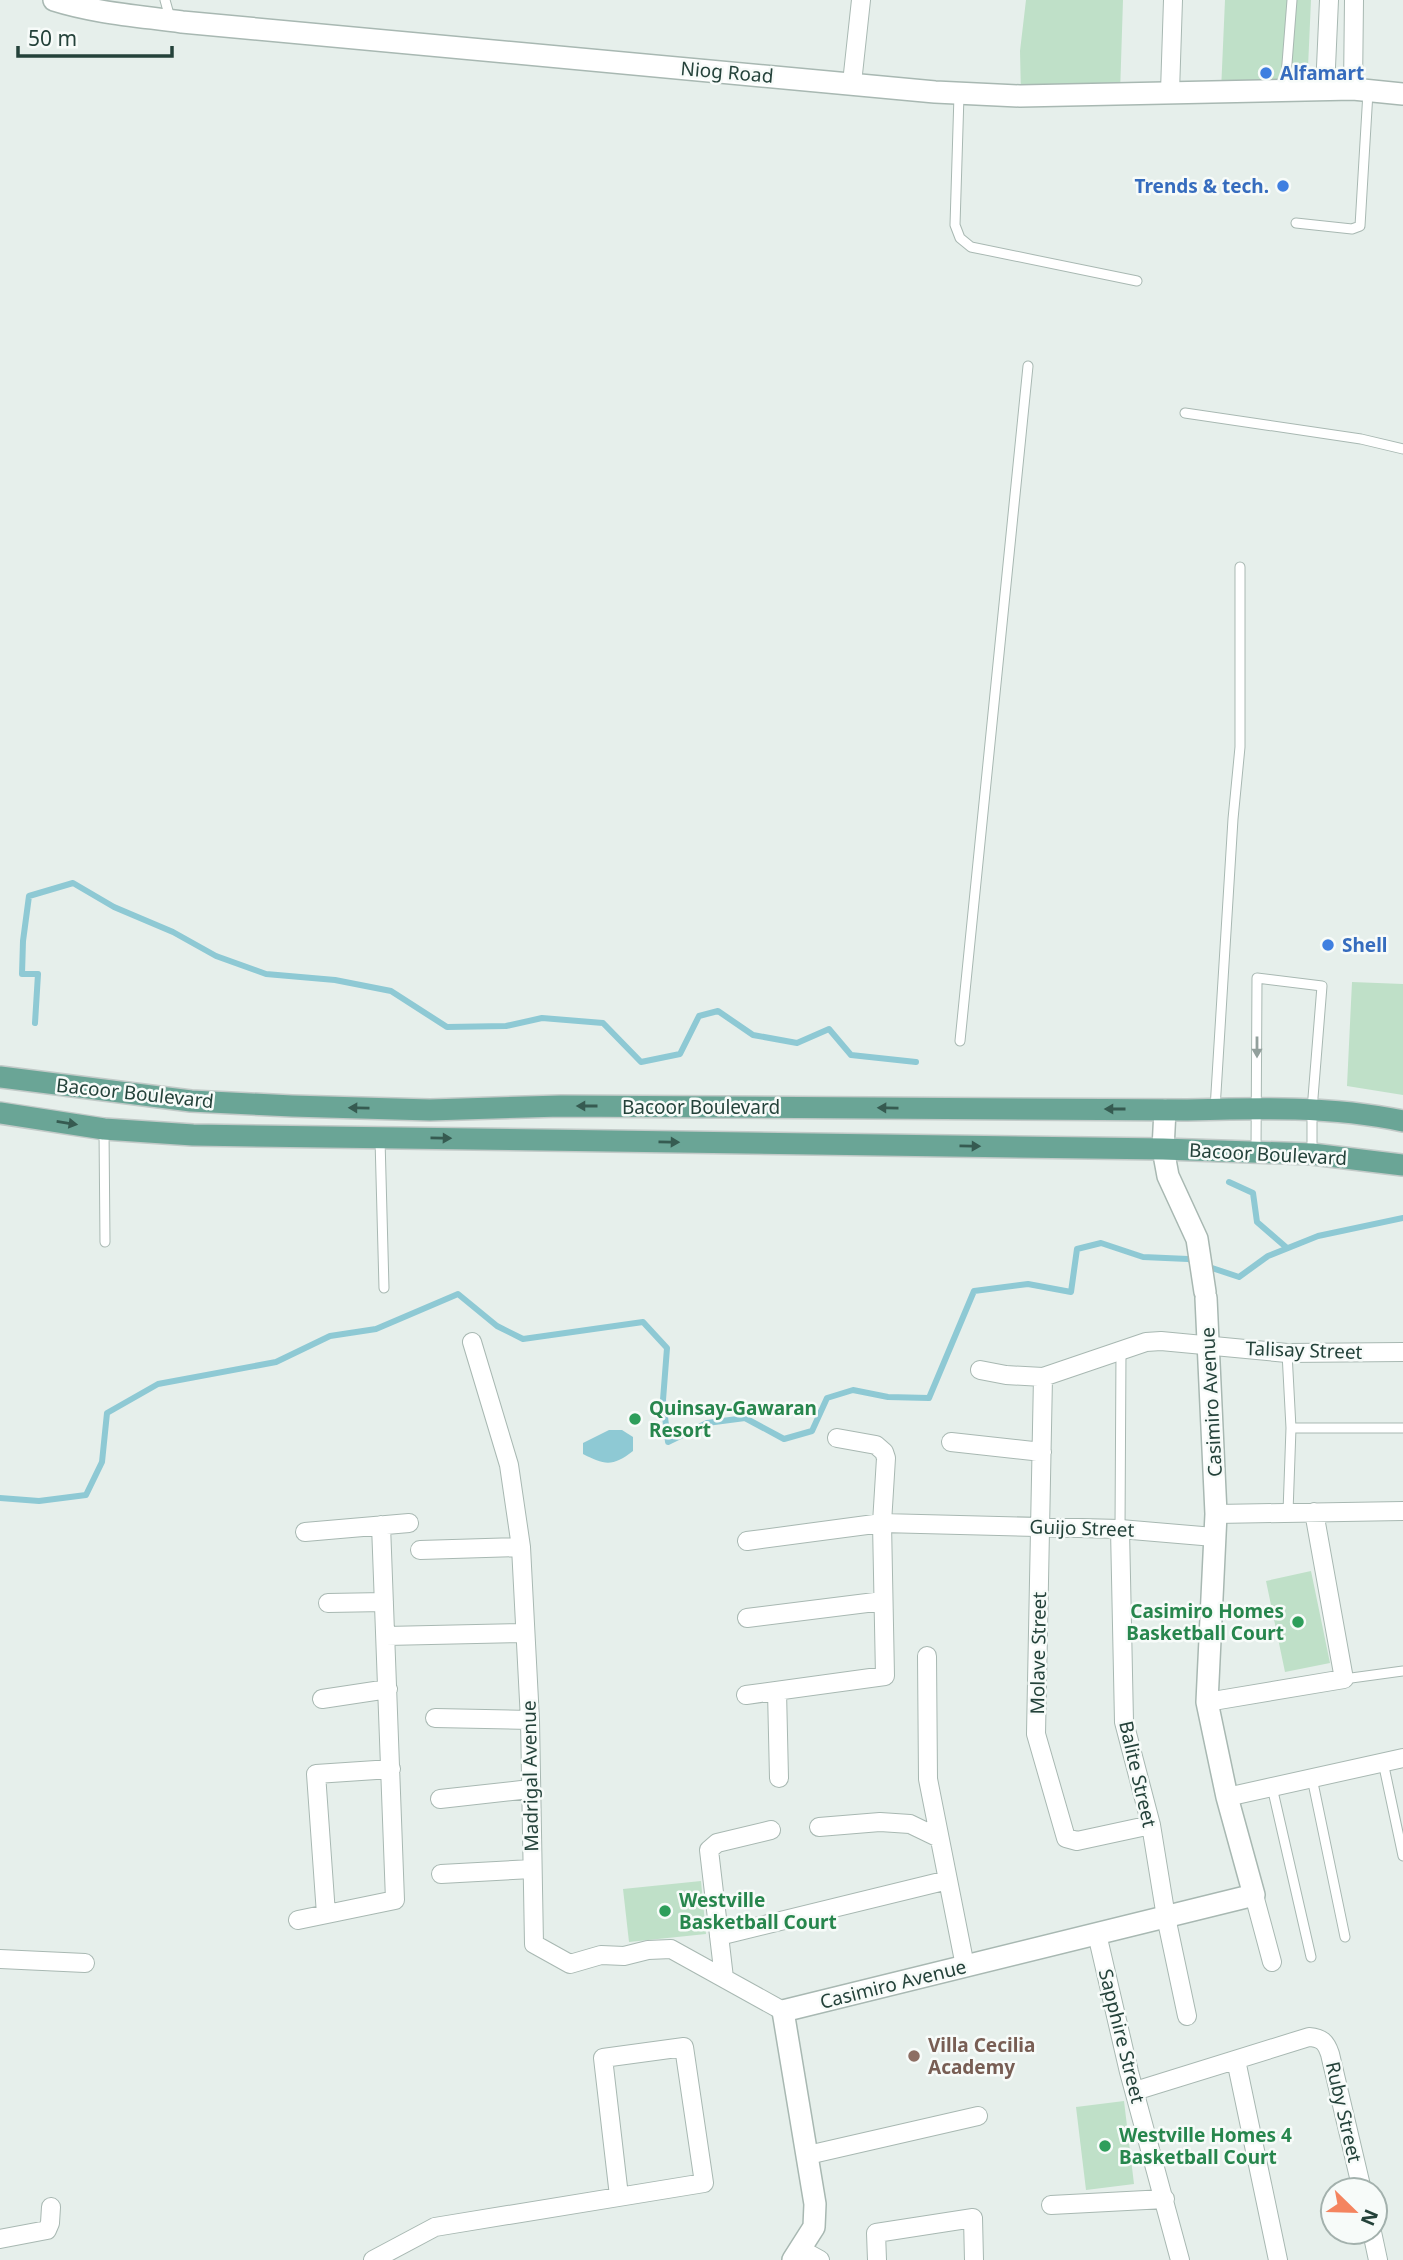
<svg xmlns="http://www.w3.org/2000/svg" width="1403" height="2260" viewBox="0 0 1403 2260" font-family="'Noto Sans',sans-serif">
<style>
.green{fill:#bfe0c8}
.water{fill:#8ec9d4}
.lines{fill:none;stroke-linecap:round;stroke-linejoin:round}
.stream{stroke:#8ec9d4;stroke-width:6}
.service-casing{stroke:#a8b8b2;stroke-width:11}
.minor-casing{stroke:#a8b8b2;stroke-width:20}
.tertiary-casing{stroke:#a8b8b2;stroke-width:24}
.primary-casing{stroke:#c2cac8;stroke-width:24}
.service{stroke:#fff;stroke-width:9}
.minor{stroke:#fff;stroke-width:18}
.tertiary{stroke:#fff;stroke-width:21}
.primary{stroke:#6aa596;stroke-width:21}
.oneway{fill:#92a09c}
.oneway2{fill:#365b51}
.shop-dot{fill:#3f7fe0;stroke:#f7fbf9;stroke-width:2.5}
.leisure-dot{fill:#2e9e5b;stroke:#f7fbf9;stroke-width:2.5}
.education-dot{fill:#8d6e63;stroke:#f7fbf9;stroke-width:2.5}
.labels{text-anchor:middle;stroke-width:5;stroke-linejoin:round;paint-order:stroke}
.street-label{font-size:19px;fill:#24423a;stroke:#f7fbf9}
.shop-label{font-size:19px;font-weight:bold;fill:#366cbe;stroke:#f7fbf9;text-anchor:start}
.leisure-label{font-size:19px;font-weight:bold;fill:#27864d;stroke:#f7fbf9;text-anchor:start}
.education-label{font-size:19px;font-weight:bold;fill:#785e54;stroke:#f7fbf9;text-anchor:start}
</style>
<rect width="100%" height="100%" fill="#e6efeb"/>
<path class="green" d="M1026 0H1123L1120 94 1021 96 1020 51Z
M1225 0H1311L1307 90 1221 91Z
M1352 982 1403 984V1095L1347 1086Z
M1311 1571 1330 1663 1285 1672 1266 1581Z
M701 1881 706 1934 629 1942 623 1889Z
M1124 2101 1134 2184 1086 2190 1076 2107Z"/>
<path class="water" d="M609 1430H622L633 1437V1451C613 1467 604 1465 583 1454V1443Z"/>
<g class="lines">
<path class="stream" d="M35 1023 38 974H22L23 941 29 896 73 883 114 907 173 932 216 956 266 974 335 980 391 991 447 1027 506 1026 542 1018 603 1023 641 1062 680 1054 699 1016 718 1011 753 1035 797 1043 829 1029 851 1055 916 1062
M1229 1182 1253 1193 1257 1222 1287 1248
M1206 1266 1239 1277 1268 1256 1318 1236 1403 1218
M0 1498 39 1501 86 1495 102 1462 107 1413 158 1384 276 1362 330 1336 376 1329 458 1294 497 1326 523 1339 643 1322 667 1348 663 1400 668 1442 707 1423 745 1418 784 1439 812 1431 827 1398 853 1390 888 1397 929 1398 974 1291 1028 1284 1071 1292 1077 1249 1101 1243 1143 1257 1188 1259 1196 1262"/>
<defs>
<path id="service" d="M165 0 170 18
M1285 89 1292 0
M959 95 955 225 960 238 971 247 1137 281
M1296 223 1352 229 1360 226 1368 92
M1185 413 1361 439 1403 449
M960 1041 1028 366
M1215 1109 1233 819 1240 747V567
M104 1130 105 1242
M380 1139 384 1288
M1256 1152 1257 978 1322 986 1312 1110V1154
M1287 1353 1291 1428 1288 1512
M1291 1428H1403
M1120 1529 1121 1350
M1344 1679 1403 1671
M1383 1762 1403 1856
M1312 1778 1345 1937
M1272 1787 1311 1957"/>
<path id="minor" d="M852 83 861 0
M1325 89 1329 0
M1353 89 1354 0
M1170 92 1173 0
M472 1342 509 1465 521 1547 530 1720 534 1944 570 1964 601 1955 624 1956 648 1950 671 1949 783 2011
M980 1370 1006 1375 1043 1377 1146 1342 1161 1341 1287 1353 1403 1352
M1043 1377 1036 1734 1066 1838 1077 1841 1151 1825
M951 1442 1042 1452
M1216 1514 1403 1511
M1120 1529 1124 1722 1151 1825 1166 1917 1187 2016
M305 1532 409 1523
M747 1541 882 1523 1120 1529 1214 1537
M420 1550 521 1547
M328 1603 384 1602
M747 1618 883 1601
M386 1636 524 1633
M927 1656 928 1779 965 1966
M777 1691 779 1778
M746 1695 885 1676 882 1523 886 1458 884 1452 876 1445 837 1438
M322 1699 388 1689
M1207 1702 1344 1679 1314 1512
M435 1718 530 1720
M1227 1797 1403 1758
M440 1799 530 1789
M819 1827 880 1822 910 1824 939 1838
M441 1874 532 1869
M1254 1895 1272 1962
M326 1914 316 1774 391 1769
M298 1920 395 1900 381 1525
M1097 1934 1129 2072 1180 2260
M719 1936 948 1880
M0 1959 85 1963
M724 1978 709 1850 717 1843 771 1830
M1236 2060 1278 2260
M1135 2091 1309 2037C1322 2038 1326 2042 1330 2054L1362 2190
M808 2155 978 2116
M1051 2205 1165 2199
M1372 2232 1378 2260
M0 2239 47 2230 50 2223 51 2207
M800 2249 820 2260
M373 2260 435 2227 704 2183 684 2047 603 2058 619 2196
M877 2260 876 2233 973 2218 974 2260"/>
<path id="tertiary" d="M54 0C95 13 139 16 182 22L935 92 1020 96 1353 89 1403 94
M1165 1110 1163 1149 1168 1176 1197 1239 1205 1292
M793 2260 814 2227 815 2204 783 2011 1254 1895 1227 1797 1207 1702 1216 1514 1206 1298"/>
<path id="primary" d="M0 1077 191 1101 292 1106 430 1110 561 1106 1187 1110C1259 1108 1332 1106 1403 1121
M0 1113 104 1129 193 1135 1163 1149 1312 1154 1403 1165"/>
</defs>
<use href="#service" class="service-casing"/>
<use href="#minor" class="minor-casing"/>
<use href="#tertiary" class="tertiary-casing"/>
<use href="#primary" class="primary-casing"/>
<use href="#service" class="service"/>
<use href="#minor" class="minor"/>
<use href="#tertiary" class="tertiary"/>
<use href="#primary" class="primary"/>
</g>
<defs><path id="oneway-solid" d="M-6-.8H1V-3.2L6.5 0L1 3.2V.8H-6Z" transform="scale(1.75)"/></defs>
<use class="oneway" href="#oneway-solid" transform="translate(1257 1047) rotate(90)"/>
<g class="oneway2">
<use href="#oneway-solid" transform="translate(587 1106) rotate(-180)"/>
<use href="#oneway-solid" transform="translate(359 1108) rotate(-179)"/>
<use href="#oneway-solid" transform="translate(888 1108) rotate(-179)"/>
<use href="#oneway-solid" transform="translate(1115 1109) rotate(-180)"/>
<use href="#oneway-solid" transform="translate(67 1123) rotate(9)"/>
<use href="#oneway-solid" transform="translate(441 1138) rotate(1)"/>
<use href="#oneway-solid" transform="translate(669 1142) rotate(1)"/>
<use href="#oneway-solid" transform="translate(970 1146) rotate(1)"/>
</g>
<g class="shop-dot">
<circle cx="1266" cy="73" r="7"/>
<circle cx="1283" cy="186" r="7"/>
<circle cx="1328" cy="945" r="7"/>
</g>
<g class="leisure-dot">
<circle cx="635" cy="1419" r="7"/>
<circle cx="1298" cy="1622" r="7"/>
<circle cx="665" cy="1911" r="7"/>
<circle cx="1105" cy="2146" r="7"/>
</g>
<circle class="education-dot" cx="914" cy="2056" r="7"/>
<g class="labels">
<g class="street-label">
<text transform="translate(727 72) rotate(5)" y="7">Niog Road</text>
<text transform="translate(135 1093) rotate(6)" y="7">Bacoor Boulevard</text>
<text x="701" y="1114">Bacoor Boulevard</text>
<text transform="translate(1268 1154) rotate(3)" y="7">Bacoor Boulevard</text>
<text transform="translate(1304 1350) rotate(2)" y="7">Talisay Street</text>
<text transform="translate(1211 1402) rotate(-93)" y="7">Casimiro Avenue</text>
<text transform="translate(1082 1528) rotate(2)" y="7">Guijo Street</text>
<text transform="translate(1038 1653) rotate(-89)" y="7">Molave Street</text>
<text transform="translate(1138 1774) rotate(77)" y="7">Balite Street</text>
<text transform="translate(530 1776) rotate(-91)" y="7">Madrigal Avenue</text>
<text transform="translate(893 1984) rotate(-14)" y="7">Casimiro Avenue</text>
<text transform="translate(1122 2036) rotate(76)" y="7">Sapphire Street</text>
<text transform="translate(1344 2112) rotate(77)" y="7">Ruby Street</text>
</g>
<g class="shop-label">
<text x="1280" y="80">Alfamart</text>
<text x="1269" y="193" text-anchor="end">Trends &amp; tech.</text>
<text x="1342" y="952">Shell</text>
</g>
<g class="leisure-label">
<text x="649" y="1415">Quinsay-Gawaran<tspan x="649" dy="22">Resort</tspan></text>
<text x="1284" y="1618" text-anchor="end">Casimiro Homes<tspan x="1284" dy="22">Basketball Court</tspan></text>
<text x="679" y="1907">Westville<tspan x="679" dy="22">Basketball Court</tspan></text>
<text x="1119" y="2142">Westville Homes 4<tspan x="1119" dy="22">Basketball Court</tspan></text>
</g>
<g class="education-label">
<text x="928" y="2052">Villa Cecilia<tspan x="928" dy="22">Academy</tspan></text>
</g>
</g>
<g transform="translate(1354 2211) rotate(113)"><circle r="33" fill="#f7fbf9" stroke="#a3b1ad" stroke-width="2"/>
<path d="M0-5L12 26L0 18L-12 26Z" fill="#f4845f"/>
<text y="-10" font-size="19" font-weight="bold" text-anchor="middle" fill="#24423a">N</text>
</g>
<path d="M18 46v10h154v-10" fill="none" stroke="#24423a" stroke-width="3.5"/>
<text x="28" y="46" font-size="21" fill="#24423a" stroke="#f7fbf9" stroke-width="5" paint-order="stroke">50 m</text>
</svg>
